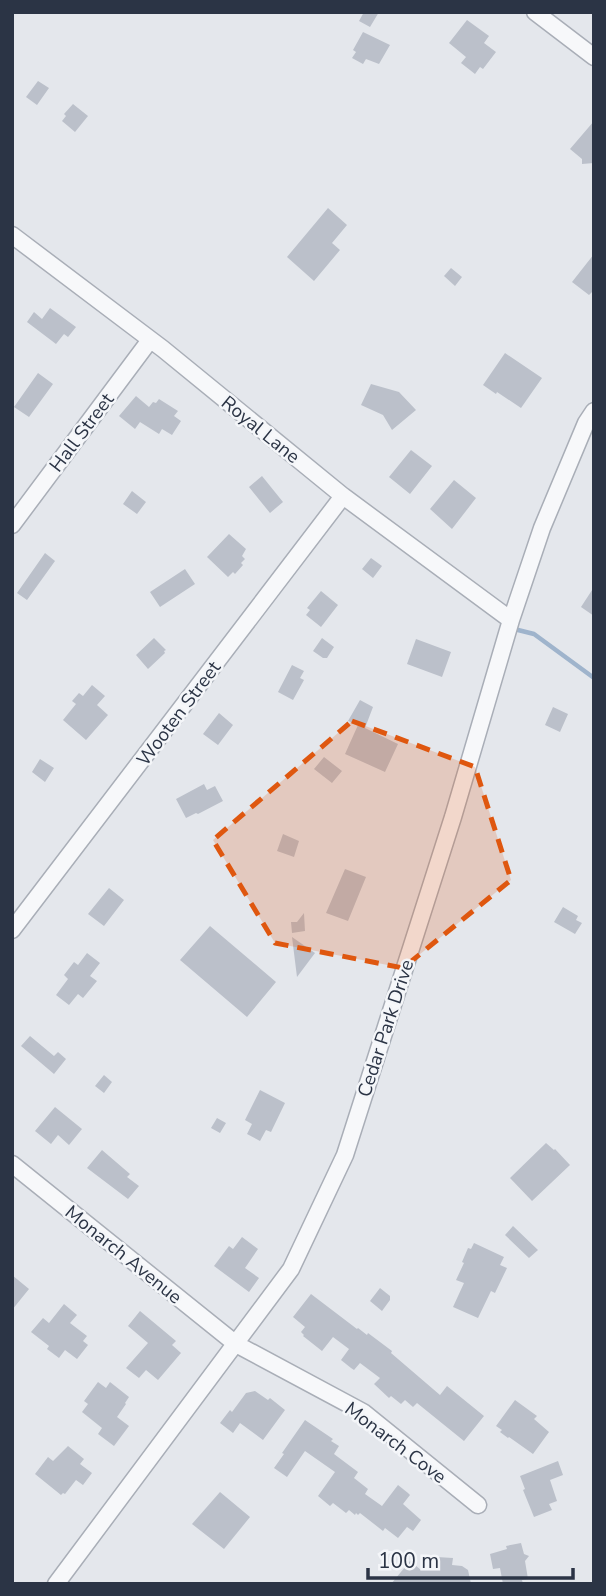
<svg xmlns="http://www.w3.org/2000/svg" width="606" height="1596" viewBox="0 0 606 1596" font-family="'Nunito Sans',sans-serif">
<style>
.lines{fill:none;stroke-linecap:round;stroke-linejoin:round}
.stream{stroke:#9fb4cc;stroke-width:4.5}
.building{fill:#bbc0ca}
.street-casing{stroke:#a9aeb7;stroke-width:19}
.street{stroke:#f7f8fa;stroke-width:16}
.marked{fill:#df570f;fill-opacity:0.2;stroke:#df570f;stroke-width:5;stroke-dasharray:14 9;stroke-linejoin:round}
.labels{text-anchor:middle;stroke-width:5;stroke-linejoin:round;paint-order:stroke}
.street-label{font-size:19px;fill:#2b3445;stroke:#f4f6f9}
</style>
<rect width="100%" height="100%" fill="#e4e7ec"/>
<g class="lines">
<path class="stream" d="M518 630 534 634 594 678"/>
</g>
<path class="building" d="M364 12H379L370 27 359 21Z
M467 20 489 36 484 43 496 52 483 69 480 67 475 74 461 63 466 57 449 43Z
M363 32 390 45 379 64 366 59 363 64 352 58 356 52 353 50Z
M38 81 49 88 37 105 26 97Z
M73 104 88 116 75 132 62 121 66 116 64 114Z
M594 121V163L582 164V159L570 149Z
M328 208 347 225 332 243 340 250 314 281 287 257Z
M594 254V290L589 295 572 282Z
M451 268 462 277 455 286 444 276Z
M50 308 76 327 68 337 64 334 56 344 27 322 34 312 42 319Z
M505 353 542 378 521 408 497 392 496 394 483 385Z
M38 373 53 384 29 417 14 407Z
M371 384 399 392 416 410 392 430 383 415 361 405Z
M136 396 149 407 153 402 156 403 159 399 178 411 174 416 181 421 172 435 162 429 159 434 140 422 135 429 119 416Z
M411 450 432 466 410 494 389 477Z
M262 476 283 502 270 513 249 487Z
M454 480 476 498 452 529 430 509Z
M132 491 146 502 137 514 123 504Z
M229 534 246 549 242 556 245 559 241 563 243 565 235 574 233 572 228 577 207 557Z
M45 553 55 561 27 600 17 593Z
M371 558 382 566 373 578 362 569Z
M185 569 195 584 160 607 150 592Z
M594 587V616L581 607Z
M321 591 338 605 321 627 306 615 310 610 307 608Z
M154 638 166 650 164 651 165 653 148 669 136 655Z
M322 638 334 647 327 658H323L313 651Z
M416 639 451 652 442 677 407 664Z
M292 665 304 671 300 678 304 680 293 700 278 692Z
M92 685 105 696 97 705 108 715 86 740 63 720 76 704 72 701 79 693 83 696Z
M360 700 373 707 365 728 398 744 385 772 345 754 358 725 348 721Z
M553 707 568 714 560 732 545 725Z
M219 713 233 725 218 745 203 734Z
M324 757 342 771 332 783 314 769Z
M40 759 54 768 45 782 32 772Z
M204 784 207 790 215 786 223 801 198 814 196 813 186 818 176 799Z
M283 834 299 841 294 857 277 851Z
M345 869 366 877 348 921 326 913Z
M109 888 124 900 104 926 88 914Z
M563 907 578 916 576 920 582 923 575 934 554 922Z
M304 913 305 931 292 933 291 922H297Z
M210 926 276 982 247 1017 180 960Z
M292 937 315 953 297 977Z
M87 953 100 963 90 976 97 981 83 998 78 994 69 1005 56 995 68 979 64 975 74 962 78 965Z
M30 1036 54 1056 58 1052 66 1059 54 1074 21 1046Z
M104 1075 112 1082 104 1093 95 1086Z
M260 1090 285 1103 271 1132 266 1130 260 1141 247 1134 252 1124 245 1120Z
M55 1107 82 1129 69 1145 58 1135 51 1144 35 1131Z
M217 1118 226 1123 220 1133 211 1128Z
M546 1143 554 1150 555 1149 570 1165 532 1201 510 1178Z
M102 1150 130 1174 127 1177 139 1186 128 1199 87 1168Z
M513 1226 538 1250 529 1258 505 1235Z
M242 1237 258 1249 245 1268 259 1278 249 1292 214 1266 229 1246 233 1249Z
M474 1243 504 1257 500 1265 507 1268 495 1293 491 1291 478 1318 453 1307 464 1283 456 1280 464 1263 462 1262 468 1248 471 1249Z
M12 1275 29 1289 12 1310Z
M380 1288 390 1296V1300L382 1311 370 1301Z
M311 1294 357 1329 358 1328 367 1335 368 1333 392 1351 391 1353 440 1395 447 1386 484 1416 464 1441 417 1403 413 1407 405 1400 401 1404 391 1396 389 1398 374 1384 380 1378 360 1363 354 1370 351 1368 341 1360 349 1349 333 1337 322 1351 303 1336 304 1335 301 1332 305 1327 293 1317Z
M64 1304 77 1315 70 1323 87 1336 83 1341 88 1345 77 1359 65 1350 59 1358 47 1349 49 1346 31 1332 43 1318 49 1323Z
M140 1311 176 1341 172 1345 181 1353 158 1380 146 1370 139 1378 126 1368 148 1343 128 1326Z
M98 1382 106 1388 110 1382 129 1397 125 1403 126 1404 117 1417 129 1426 114 1446 98 1434 102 1428 82 1412 88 1404 84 1401Z
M255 1391 268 1400 270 1398 285 1410 263 1440 240 1423 233 1433 220 1423 230 1410 232 1412 246 1393Z
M515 1400 537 1416 534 1419 549 1432 533 1454 509 1437 508 1438 500 1432 502 1430 496 1426Z
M305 1420 333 1439 331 1441 339 1446 334 1454 358 1472 354 1478 368 1489 365 1494 382 1506 398 1485 408 1493 410 1495 403 1504 421 1520 413 1531 407 1527 398 1538 385 1528 383 1531 360 1513 358 1515 356 1513 355 1515 349 1510 346 1513 333 1503 330 1506 318 1496 335 1472 305 1451 287 1477 274 1468 284 1454 282 1453Z
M68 1446 84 1459 80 1464 92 1473 83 1485 76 1480 65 1494 63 1493 61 1495 35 1474 48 1457 53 1461Z
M558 1461 563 1475 550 1480 557 1501 549 1504 552 1510 534 1517 523 1490 525 1489 520 1476Z
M220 1492 250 1517 224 1549 192 1524Z
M521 1543 524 1554 529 1556 525 1561 528 1579 522 1580 523 1584H503L500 1568 493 1569 490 1554 507 1549 506 1546Z
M437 1557 453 1558 452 1565 462 1566 468 1570 471 1584H391L410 1561 421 1570H436Z"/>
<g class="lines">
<defs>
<path id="street" d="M535 12 594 57
M12 235 163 349 343 496 511 620
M12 525 150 340
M12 930 343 496
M12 1164 236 1344 363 1412 478 1505
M56 1584 291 1269 345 1155 453 817 511 620 542 528 586 423 594 411"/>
</defs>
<use href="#street" class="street-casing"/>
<use href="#street" class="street"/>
</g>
<path class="marked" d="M352 721 475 767 511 880 403 968 275 943 213 840Z"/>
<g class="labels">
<g class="street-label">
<text transform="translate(261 429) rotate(39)" y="7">Royal Lane</text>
<text transform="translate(81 432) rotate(-53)" y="7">Hall Street</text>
<text transform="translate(178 713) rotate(-53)" y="7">Wooten Street</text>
<text transform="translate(385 1028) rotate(-72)" y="7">Cedar Park Drive</text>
<text transform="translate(124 1254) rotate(39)" y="7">Monarch Avenue</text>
<text transform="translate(396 1442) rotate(37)" y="7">Monarch Cove</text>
</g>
</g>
<rect width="606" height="1596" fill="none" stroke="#2b3445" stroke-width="28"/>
<path d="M368 1568v10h205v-10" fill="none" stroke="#2b3445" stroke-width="3.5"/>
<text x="378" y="1568" font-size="21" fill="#2b3445" stroke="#f4f6f9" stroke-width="5" paint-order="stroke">100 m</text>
</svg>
